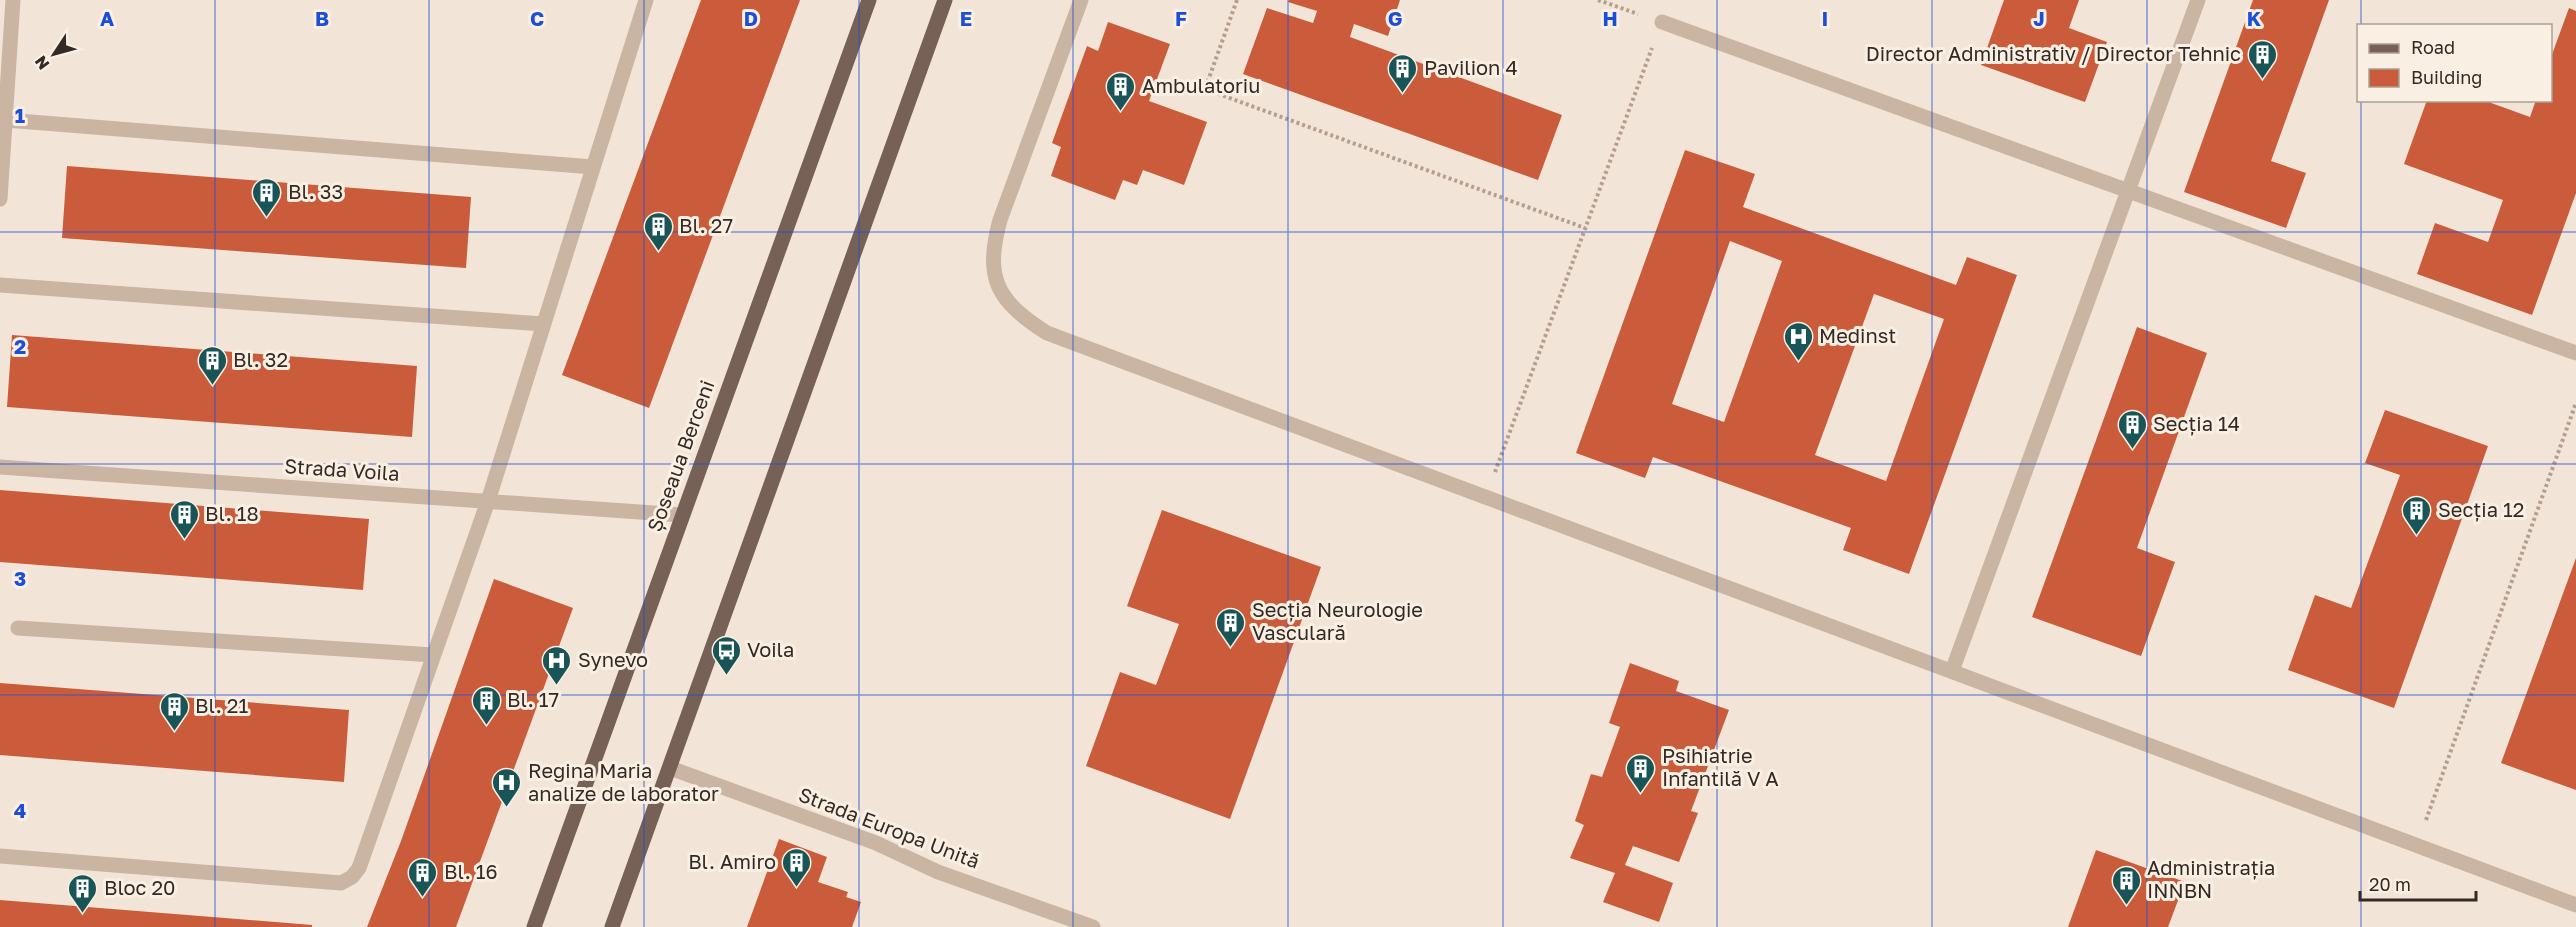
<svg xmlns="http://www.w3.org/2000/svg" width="2576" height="927" viewBox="0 0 2576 927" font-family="'Golos Text',sans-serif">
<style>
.building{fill:#cb5c3b;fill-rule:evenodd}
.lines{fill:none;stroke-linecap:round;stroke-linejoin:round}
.path{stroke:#b69e8d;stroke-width:4;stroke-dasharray:3 3;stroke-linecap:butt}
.minor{stroke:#cab4a2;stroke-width:15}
.major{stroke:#776055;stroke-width:15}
.grid{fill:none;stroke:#1d4ed8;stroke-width:1.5;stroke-opacity:0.55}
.labels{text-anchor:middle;stroke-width:6;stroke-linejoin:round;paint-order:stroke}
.poi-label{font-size:20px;fill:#342a25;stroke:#faefe3;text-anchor:start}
.street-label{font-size:20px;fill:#342a25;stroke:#faefe3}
.grid-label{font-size:20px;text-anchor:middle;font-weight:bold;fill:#1d4ed8;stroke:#faefe3;stroke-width:6;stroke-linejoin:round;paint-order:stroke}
</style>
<rect width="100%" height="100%" fill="#f2e5d7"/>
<path class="building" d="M701 0H800L649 408 562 375Z
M1289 0H1400L1388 36 1354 24 1350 37 1562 115 1538 180 1243 74 1267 8 1313 23 1317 11 1288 2Z
M2004 0H2079L2069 28 2107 42 2085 102 1981 65Z
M2253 0H2329L2271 161 2306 173 2286 228 2184 192Z
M2569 8 2576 11V193L2532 315 2417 274 2435 223 2488 242 2503 200 2404 164 2427 100H2483L2530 117 2536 100H2550V60Z
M1108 22 1170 44 1149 101 1207 122 1184 185 1143 170 1137 185 1123 180 1115 200 1051 176 1061 147 1052 143 1087 46 1098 51Z
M1685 150 1755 174 1743 207 1956 285 1967 257 2017 275 1909 574 1843 550 1851 528 1653 457 1645 478 1576 453ZM1730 241 1782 261 1724 422 1672 404ZM1874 294 1944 319 1886 481 1815 455Z
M67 166 471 197 466 268 62 238Z
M2137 327 2207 353 2137 548 2175 562 2141 656 2032 617Z
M12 335 417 366 412 437 7 407Z
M2385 410 2488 446 2394 708 2288 670 2315 595 2351 608 2400 475 2365 463Z
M0 490 369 519 363 590 0 562Z
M1162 510 1321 567 1230 819 1086 766 1120 672 1156 685 1179 624 1127 606Z
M2576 558V790L2501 763Z
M494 579 573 608 456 927H367L401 841Z
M1630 663 1679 681 1676 691 1729 710 1691 811 1698 813 1679 862 1633 846 1625 865 1673 883 1659 922 1603 902 1615 873 1570 858 1584 825 1575 821 1591 774 1602 777 1620 727 1609 723Z
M0 683 349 710 344 782 0 755Z
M779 839 827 857 818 882 848 892 846 897 861 902 852 927H747Z
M2096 850 2185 882 2168 927H2068Z
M0 900 312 925V927H0Z"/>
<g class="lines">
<path class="path" d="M1237 0 1205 89 1585 228
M1598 0 1638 14
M1495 472 1652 48
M2426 820 2576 403"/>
<path class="minor" d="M1081 0 1000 220C984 279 997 301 1047 333L2576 905
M1662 22 2576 353
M6 120 593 167
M0 199 13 0
M0 285 543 324
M0 467 682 515
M18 628 433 655
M1952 671 2198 0
M670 768 876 843 938 872 1093 927
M0 856 341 883 352 877 359 868 488 501 646 0"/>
<path class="major" d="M534 927 869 0
M612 927 945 0"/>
</g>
<path class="grid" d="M215 0V927M429 0V927M644 0V927M859 0V927M1073 0V927M1288 0V927M1503 0V927M1717 0V927M1932 0V927M2147 0V927M2361 0V26M2361 100V927M0 232H2576M0 464H2576M0 695H2576"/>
<defs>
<symbol id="building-pin" viewBox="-11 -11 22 30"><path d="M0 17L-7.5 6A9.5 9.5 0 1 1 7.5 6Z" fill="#195457" stroke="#faefe3"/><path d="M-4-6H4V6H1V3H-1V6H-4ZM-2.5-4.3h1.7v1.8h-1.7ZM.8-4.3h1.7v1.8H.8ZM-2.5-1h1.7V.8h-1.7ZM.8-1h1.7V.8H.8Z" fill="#fff"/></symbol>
<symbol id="hospital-pin" viewBox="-11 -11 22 30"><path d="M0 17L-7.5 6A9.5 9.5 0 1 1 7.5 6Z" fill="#195457" stroke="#faefe3"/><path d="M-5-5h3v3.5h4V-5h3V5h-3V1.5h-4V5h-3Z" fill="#fff"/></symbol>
<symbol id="bus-pin" viewBox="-11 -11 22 30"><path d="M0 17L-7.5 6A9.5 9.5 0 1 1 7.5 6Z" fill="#195457" stroke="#faefe3"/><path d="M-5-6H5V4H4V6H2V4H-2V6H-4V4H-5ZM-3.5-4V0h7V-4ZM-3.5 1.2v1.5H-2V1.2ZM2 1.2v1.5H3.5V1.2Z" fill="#fff"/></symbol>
</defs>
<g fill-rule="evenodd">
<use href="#building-pin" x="2246" y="38" width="33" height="45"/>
<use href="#building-pin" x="1386" y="52" width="33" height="45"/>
<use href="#building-pin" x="1104" y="70" width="33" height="45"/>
<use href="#building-pin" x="250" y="176" width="33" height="45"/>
<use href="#building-pin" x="642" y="210" width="33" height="45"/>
<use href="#hospital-pin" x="1782" y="320" width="33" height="45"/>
<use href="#building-pin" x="196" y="344" width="33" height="45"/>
<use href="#building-pin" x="2116" y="408" width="33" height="45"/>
<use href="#building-pin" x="2400" y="494" width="33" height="45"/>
<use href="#building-pin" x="168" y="498" width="33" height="45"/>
<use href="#building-pin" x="1214" y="606" width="33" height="45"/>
<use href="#bus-pin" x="710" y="634" width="33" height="45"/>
<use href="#hospital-pin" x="540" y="644" width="33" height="45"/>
<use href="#building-pin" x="470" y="684" width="33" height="45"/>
<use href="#building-pin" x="158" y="690" width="33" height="45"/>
<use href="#building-pin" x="1624" y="752" width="33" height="45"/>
<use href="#hospital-pin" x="490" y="766" width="33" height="45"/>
<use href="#building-pin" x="780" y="846" width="33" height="45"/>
<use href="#building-pin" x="406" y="856" width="33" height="45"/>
<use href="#building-pin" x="2110" y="864" width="33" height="45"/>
<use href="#building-pin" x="66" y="872" width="33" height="45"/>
</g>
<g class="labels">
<g class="poi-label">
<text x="2241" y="61" text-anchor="end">Director Administrativ / Director Tehnic</text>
<text x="1424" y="75">Pavilion 4</text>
<text x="1142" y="93">Ambulatoriu</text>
<text x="288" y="199">Bl. 33</text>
<text x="679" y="233">Bl. 27</text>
<text x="1819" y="343">Medinst</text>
<text x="233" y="367">Bl. 32</text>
<text x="2153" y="431">Secția 14</text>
<text x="2438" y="517">Secția 12</text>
<text x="205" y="521">Bl. 18</text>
<text x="1252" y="617">Secția Neurologie<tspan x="1252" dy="23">Vasculară</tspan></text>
<text x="747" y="657">Voila</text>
<text x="578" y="667">Synevo</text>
<text x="507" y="707">Bl. 17</text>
<text x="195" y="713">Bl. 21</text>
<text x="1662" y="763">Psihiatrie<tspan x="1662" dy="23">Infantilă V A</tspan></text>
<text x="528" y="778">Regina Maria<tspan x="528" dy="23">analize de laborator</tspan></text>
<text x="776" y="869" text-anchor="end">Bl. Amiro</text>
<text x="2147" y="875">Administrația<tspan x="2147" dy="23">INNBN</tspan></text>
<text x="444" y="879">Bl. 16</text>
<text x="104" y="895">Bloc 20</text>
</g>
<g class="street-label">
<text transform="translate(681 456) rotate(-70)" y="7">Șoseaua Berceni</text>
<text transform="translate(342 470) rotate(4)" y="7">Strada Voila</text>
<text transform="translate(889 828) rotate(21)" y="7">Strada Europa Unită</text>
</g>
</g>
<g class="grid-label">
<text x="107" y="26">A</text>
<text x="322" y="26">B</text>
<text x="537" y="26">C</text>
<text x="751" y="26">D</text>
<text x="966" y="26">E</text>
<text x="1181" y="26">F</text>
<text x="1395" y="26">G</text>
<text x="1610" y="26">H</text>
<text x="1825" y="26">I</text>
<text x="2039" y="26">J</text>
<text x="2254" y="26">K</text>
<text x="20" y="123">1</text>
<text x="20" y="354">2</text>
<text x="20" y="586">3</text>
<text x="20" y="818">4</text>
</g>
<rect x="2357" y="24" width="195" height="78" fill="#faefe3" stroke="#aba097" stroke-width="1.5"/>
<rect x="2369" y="44" width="30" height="9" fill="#776055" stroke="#aba097" stroke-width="1.5"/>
<text x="2411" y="54" font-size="18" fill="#342a25">Road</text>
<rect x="2369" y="69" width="30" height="18" fill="#cb5c3b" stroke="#aba097" stroke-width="1.5"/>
<text x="2411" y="84" font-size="18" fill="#342a25">Building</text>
<g transform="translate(54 54) rotate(234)" stroke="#faefe3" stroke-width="4.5" paint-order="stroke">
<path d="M0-4.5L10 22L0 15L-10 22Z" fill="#342a25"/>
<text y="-9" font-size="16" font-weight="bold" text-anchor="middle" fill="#342a25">N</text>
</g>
<path d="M2360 891v9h116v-9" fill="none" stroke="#342a25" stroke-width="3"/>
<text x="2369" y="891" font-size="18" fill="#342a25" stroke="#faefe3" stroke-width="4.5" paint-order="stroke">20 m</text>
</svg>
